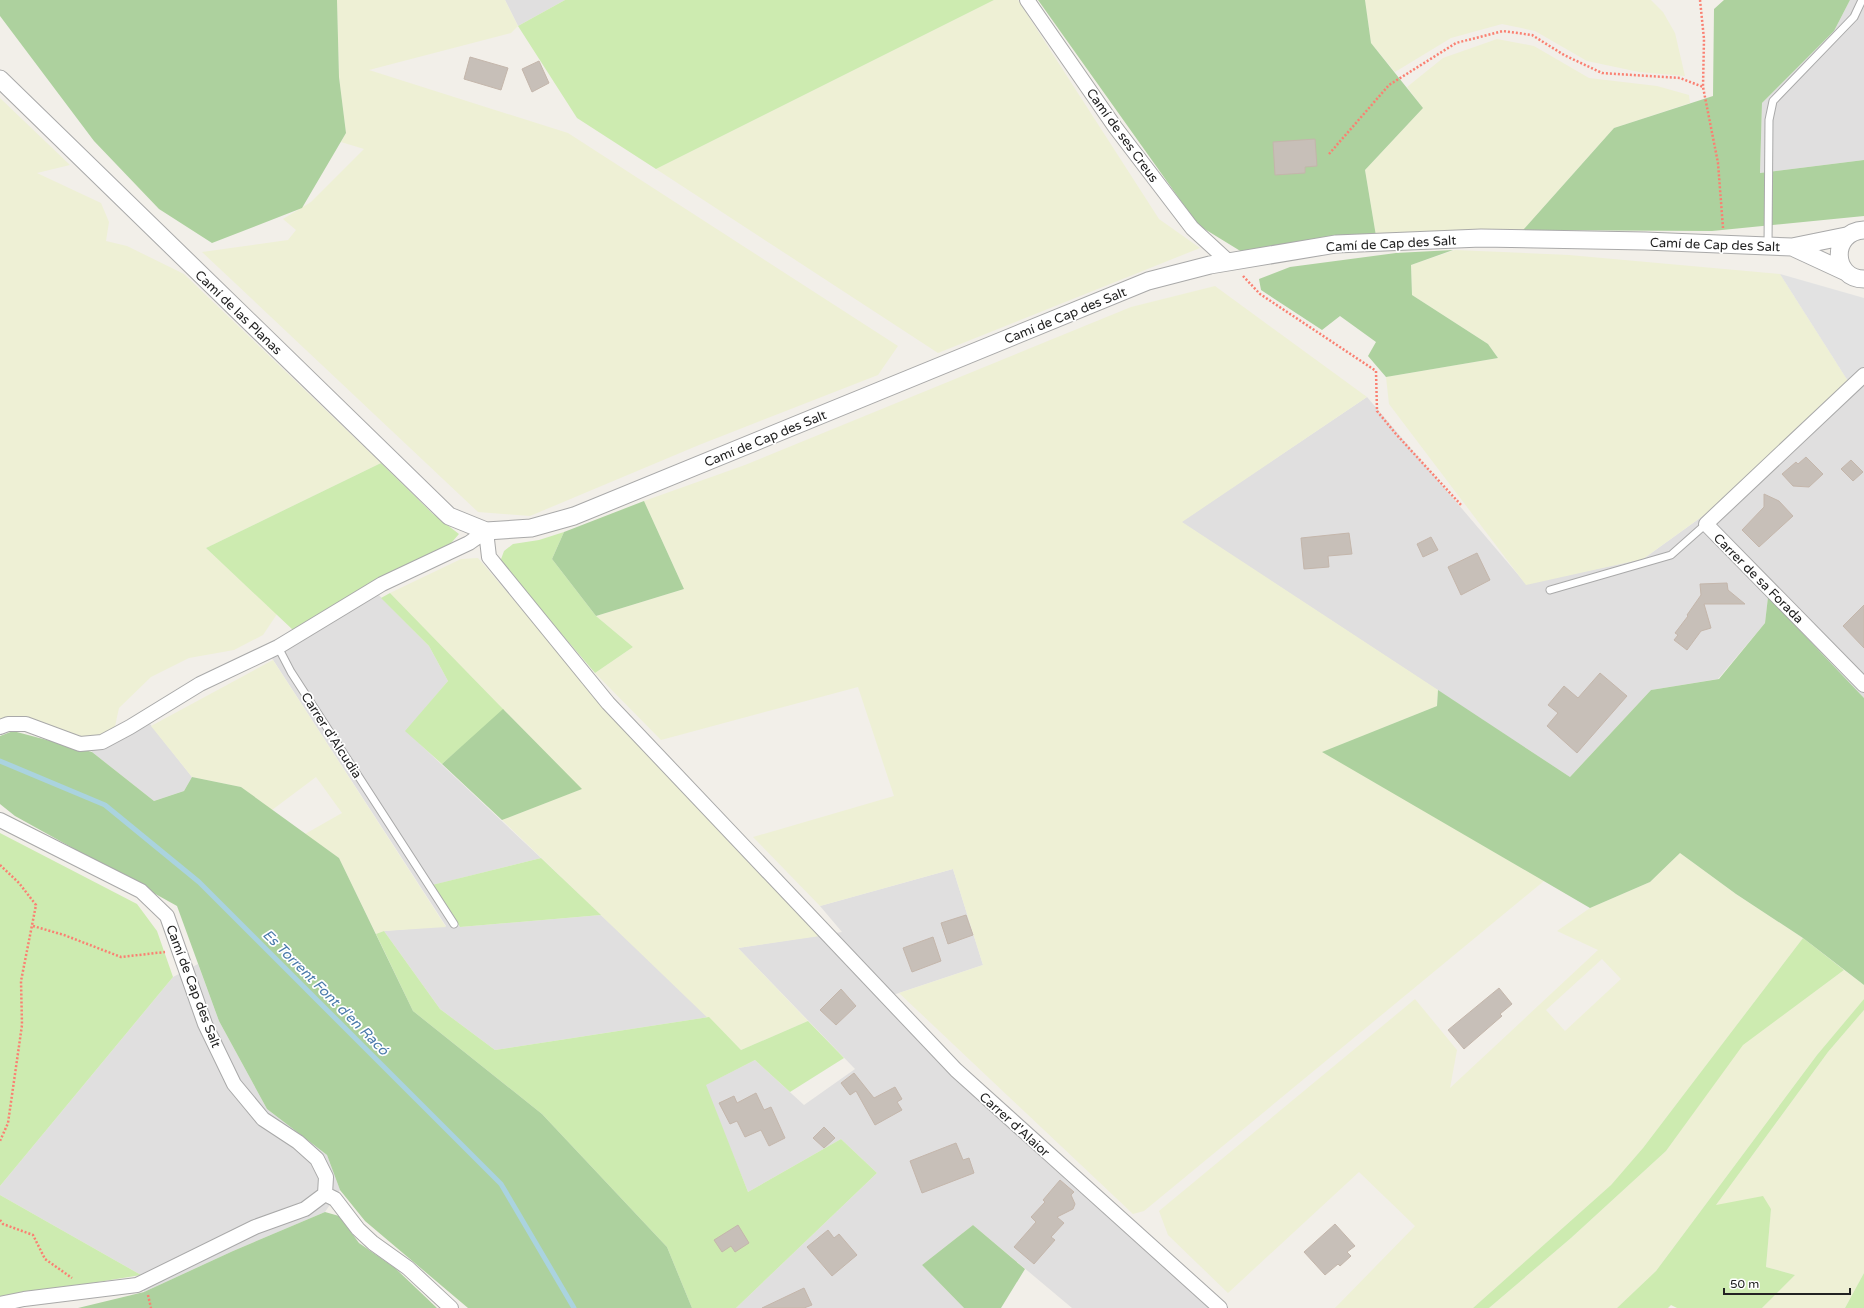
<svg xmlns="http://www.w3.org/2000/svg" width="1864" height="1308" viewBox="0 0 1864 1308" font-family="'Varela Round',sans-serif">
<style>
.residential{fill:#e0dfdf}
.farmland{fill:#eef0d5;fill-rule:evenodd}
.grass{fill:#cdebb0}
.forest{fill:#add19e}
.parking{fill:#e2e2e2}
.lines{fill:none;stroke-linecap:round;stroke-linejoin:round}
.stream{stroke:#aad3df;stroke-width:5}
.building{fill:#c7bfb8;stroke:#c4b6ab}
.service-casing{stroke:#a9a9a9;stroke-width:9}
.minor-casing{stroke:#a9a9a9;stroke-width:16}
.tertiary-casing{stroke:#a9a9a9;stroke-width:19}
.path{stroke:#fa8072;stroke-width:2.5;stroke-dasharray:2 2;stroke-linecap:butt}
.service{stroke:#fff;stroke-width:7}
.minor{stroke:#fff;stroke-width:14}
.tertiary{stroke:#fff;stroke-width:17}
.labels{text-anchor:middle;stroke-width:3.5;stroke-linejoin:round;paint-order:stroke}
.street-label{font-size:13px;fill:#222;stroke:#fff}
.water-label{font-size:14px;font-style:italic;fill:#4a7aab;stroke:#fff}
</style>
<rect width="100%" height="100%" fill="#f2efe9"/>
<path class="residential" d="M505 0H565L518 26Z
M1850 0H1864V160L1760 173 1762 103 1834 31Z
M1864 366V698L1768 597 1765 623 1718 679 1651 690 1570 777 1181 522 1367 397 1526 584 1643 559 1725 500Z
M370 586 429 646 448 681 406 731 541 858 433 885 460 927 601 915 709 1017 495 1050 440 1009 384 931 446 926 264 646Z
M143 715 192 777 184 791 154 801 92 752 88 738 114 731Z
M953 869 983 965 881 999 979 1101 1214 1308H1072L973 1225 922 1265 964 1308H736L877 1173 841 1139 748 1192 705 1085 755 1060 804 1105 855 1069 738 948 842 932 820 906Z
M198 964 219 1021 267 1109 327 1155 340 1190 325 1212 233 1251 144 1292 141 1275 0 1195V1186L173 977Z"/>
<path class="farmland" d="M337 0H505L518 26 511 33 369 70 568 133 898 346 878 375 699 445 530 516 478 512 202 252 288 240 296 230 283 219 311 202 364 149 341 142 346 133 339 77Z
M994 0H1018L1159 219 1200 248 938 353 656 169Z
M1365 0H1651L1663 12 1675 33 1685 76 1639 72 1587 61 1535 31 1502 24 1451 38 1395 72 1371 43Z
M1497 39 1534 46 1589 78 1657 86 1689 95 1690 103 1614 128 1523 230 1376 236 1365 170 1423 108 1407 87 1443 58Z
M0 98 70 165 37 173 101 203 109 222 106 241 127 246 184 274 381 463 206 548 277 614 263 635 234 650 189 658 151 677 119 708 114 731 88 738 31 721 0 720Z
M1455 250 1569 255 1780 274 1848 381 1725 500 1643 559 1526 585 1389 404 1386 377 1498 358 1488 344 1412 295 1411 265Z
M1215 286 1367 397 1182 522 1438 690 1437 706 1323 752 1544 881 1144 1211 1133 1214 899 993 983 965 953 869 820 906 753 837 894 796 858 687 661 740 595 673 633 647 596 616 684 589 644 501 745 465 1131 307Z
M478 558 633 740 651 755 820 936 738 948 808 1021 741 1050 502 820 581 789 390 593 461 559Z
M273 660 446 927 384 931 376 934 339 858 305 834 342 813 316 777 272 810 241 787 192 777 151 726Z
M1680 853 1736 894 1803 938 1643 1148 1611 1185 1473 1308H1335L1415 1226 1359 1172 1228 1293 1168 1235 1159 1211 1415 999 1457 1050 1450 1088 1598 950 1557 931 1590 908 1650 882ZM1602 959 1621 979 1565 1031 1546 1010Z
M1844 970 1864 985V999L1817 1055 1656 1271 1617 1308H1489L1571 1238 1666 1151 1742 1045Z
M1864 1010V1273L1845 1308H1762L1795 1275 1766 1267 1771 1208 1716 1205 1828 1052Z"/>
<path class="grass" d="M565 0H994L656 169 577 118 518 26Z
M381 463 433 514 459 534 446 549 370 586 293 630 206 548Z
M564 532 552 559 596 616 633 647 595 673 500 562 504 551 513 544 539 540Z
M390 593 504 710 442 764 405 731 448 681 429 646 381 598Z
M0 833 137 904 157 931 173 977 0 1186Z
M541 858 601 915 460 927 432 885Z
M384 931 440 1009 495 1050 709 1017 741 1050 808 1021 844 1058 790 1092 755 1060 706 1085 748 1192 841 1139 877 1173 736 1308H692L667 1247 542 1114 413 1011 376 934Z
M1803 938 1844 970 1743 1045 1666 1151 1571 1238 1489 1308H1473L1611 1185 1643 1148Z
M1864 999V1010L1828 1052 1716 1205 1763 1196 1771 1209 1766 1267 1795 1275 1762 1308H1677L1671 1305 1668 1308H1617L1656 1271 1817 1055Z
M0 1195 141 1275 0 1298Z
M1864 1273V1308H1845Z"/>
<path class="forest" d="M0 0H337L339 77 346 133 302 208 212 243 159 209 94 141 0 16Z
M1038 0H1365L1371 43 1423 108 1365 170 1376 236 1242 252 1198 225Z
M1724 0H1850L1834 31 1762 103 1760 173 1864 160V216L1712 231 1523 230 1614 128 1713 96 1714 9Z
M1453 250 1411 265 1412 295 1488 344 1498 358 1386 377 1368 356 1376 342 1340 316 1322 330 1261 290 1259 279 1290 267 1396 253Z
M644 501 684 589 596 616 552 559 564 532Z
M1768 597 1864 698V985L1803 938 1736 894 1680 853 1650 882 1590 908 1322 752 1437 706 1438 690 1570 777 1651 690 1719 679 1765 623Z
M503 709 504 710 582 789 502 820 442 764Z
M13 731 92 752 154 801 184 791 192 777 241 787 339 858 413 1011 542 1114 667 1247 692 1308H468L365 1221 340 1190 327 1155 267 1109 219 1021 177 906 15 816 0 804V736Z
M325 1212 339 1216 359 1243 395 1268 437 1308H78L144 1292 233 1251Z
M973 1225 1025 1269 1001 1308H964L922 1265Z"/>
<path class="parking" d="M1780 274 1864 298V366L1848 381Z"/>
<g class="lines">
<path class="stream" d="M0 761 105 805 199 882 501 1184 574 1308"/>
</g>
<path class="building" d="M470 57 508 68 501 90 464 79Z
M539 61 549 83 532 92 522 69Z
M1315 139 1317 166 1305 167V173L1275 175 1273 142Z
M1806 457 1823 474 1809 487 1793 486 1782 474 1796 462 1798 464Z
M1851 460 1863 472 1853 481 1841 469Z
M1764 494 1779 501 1793 516 1759 547 1742 530 1764 507Z
M1349 533 1352 554 1328 556 1329 567 1304 569 1301 538Z
M1431 537 1438 550 1423 557 1417 544Z
M1477 553 1490 580 1461 595 1448 567Z
M1727 583 1728 590 1745 604H1704L1711 628 1701 631 1687 650 1674 640 1678 635 1675 633 1688 616 1687 615 1701 595 1700 584Z
M1864 605V648L1843 626Z
M1600 673 1627 696 1577 753 1547 726 1558 713 1548 705 1564 686 1578 698Z
M966 915 973 935 948 944 941 923Z
M933 937 941 961 912 972 903 948Z
M1499 988 1512 1004 1500 1014 1502 1016 1464 1049 1448 1030Z
M841 989 856 1006 836 1025 820 1010Z
M854 1073 874 1098 895 1087 902 1099 897 1102 902 1110 875 1125 856 1091 850 1095 841 1083Z
M756 1093 764 1110 771 1107 785 1138 769 1146 761 1130 745 1137 737 1121 730 1124 719 1103 734 1096 737 1103Z
M824 1127 835 1138 824 1148 813 1138Z
M956 1143 963 1160 969 1158 974 1173 922 1193 910 1161Z
M1060 1180 1074 1192 1071 1195 1075 1204 1073 1209 1057 1217 1064 1223 1051 1237 1055 1240 1034 1264 1014 1247 1036 1222 1031 1217 1045 1202 1043 1200Z
M1335 1224 1355 1246 1347 1252 1351 1256 1340 1266 1338 1264 1325 1275 1304 1252Z
M738 1225 749 1243 735 1252 731 1246 722 1252 714 1240Z
M828 1230 834 1238 839 1234 857 1255 832 1276 807 1247Z
M804 1288 812 1305 804 1308H762Z"/>
<g class="lines">
<defs>
<path id="service" d="M1768 246 1769 120 1773 101 1854 17 1862 0
M1550 590 1671 555 1706 524
M278 647 291 672 454 924"/>
<path id="minor" d="M1027 0 1115 127 1192 228 1229 262
M1864 375 1706 524 1864 685
M486 531 489 557 608 703 956 1070 1220 1308
M0 727 8 724H26L80 744 102 742 130 727 200 684 278 647 382 584 469 543 486 531
M0 820 141 891 167 916 205 1024 234 1084 263 1119 298 1142 317 1159 326 1177 325 1194 305 1209 255 1227 137 1285 24 1299 0 1304
M325 1194 335 1199 358 1229 373 1243 408 1268 451 1308"/>
<path id="tertiary" d="M0 79 449 516 486 531 531 528 574 516 1148 281 1210 265 1336 244 1481 238 1645 241 1792 247 1846 236
M1864 230C1830 232 1832 279 1864 279
M1792 247 1846 272"/>
</defs>
<use href="#service" class="service-casing"/>
<use href="#minor" class="minor-casing"/>
<use href="#tertiary" class="tertiary-casing"/>
<path class="path" d="M1700 0 1704 39 1703 87 1718 163 1723 228
M1329 154 1389 85 1456 43 1503 31 1532 35 1564 55 1602 73 1680 78 1703 87
M1243 276 1260 294 1376 371 1377 411 1396 434 1462 506
M0 865 19 883 36 905 21 981 22 1025 8 1123 0 1141
M33 926 64 935 121 957 165 952
M0 1220 3 1224 33 1235 45 1259 72 1278
M148 1295 151 1308"/>
<use href="#service" class="service"/>
<use href="#minor" class="minor"/>
<use href="#tertiary" class="tertiary"/>
</g>
<g class="labels">
<g class="street-label">
<text transform="translate(1123 135) rotate(54)" y="5">Camí de ses Creus</text>
<text transform="translate(1391 243) rotate(-3)" y="5">Camí de Cap des Salt</text>
<text transform="translate(1715 244) rotate(2)" y="5">Camí de Cap des Salt</text>
<text transform="translate(239 312) rotate(44)" y="5">Camí de las Planas</text>
<text transform="translate(1065 315) rotate(-22)" y="5">Camí de Cap des Salt</text>
<text transform="translate(765 438) rotate(-22)" y="5">Camí de Cap des Salt</text>
<text transform="translate(1759 578) rotate(45)" y="5">Carrer de sa Forada</text>
<text transform="translate(332 735) rotate(57)" y="5">Carrer d'Alcudia</text>
<text transform="translate(194 986) rotate(69)" y="5">Camí de Cap des Salt</text>
<text transform="translate(1015 1124) rotate(42)" y="5">Carrer d'Alaior</text>
</g>
<g class="water-label">
<text transform="translate(326 992) rotate(45)" y="5">Es Torrent Font d'en Racó</text>
</g>
</g>
<path d="M1724 1288v6h126v-6" fill="none" stroke="#222222" stroke-width="2"/>
<text x="1730" y="1288" font-size="12" fill="#222222" stroke="#ffffff" stroke-width="3" paint-order="stroke">50 m</text>
</svg>
